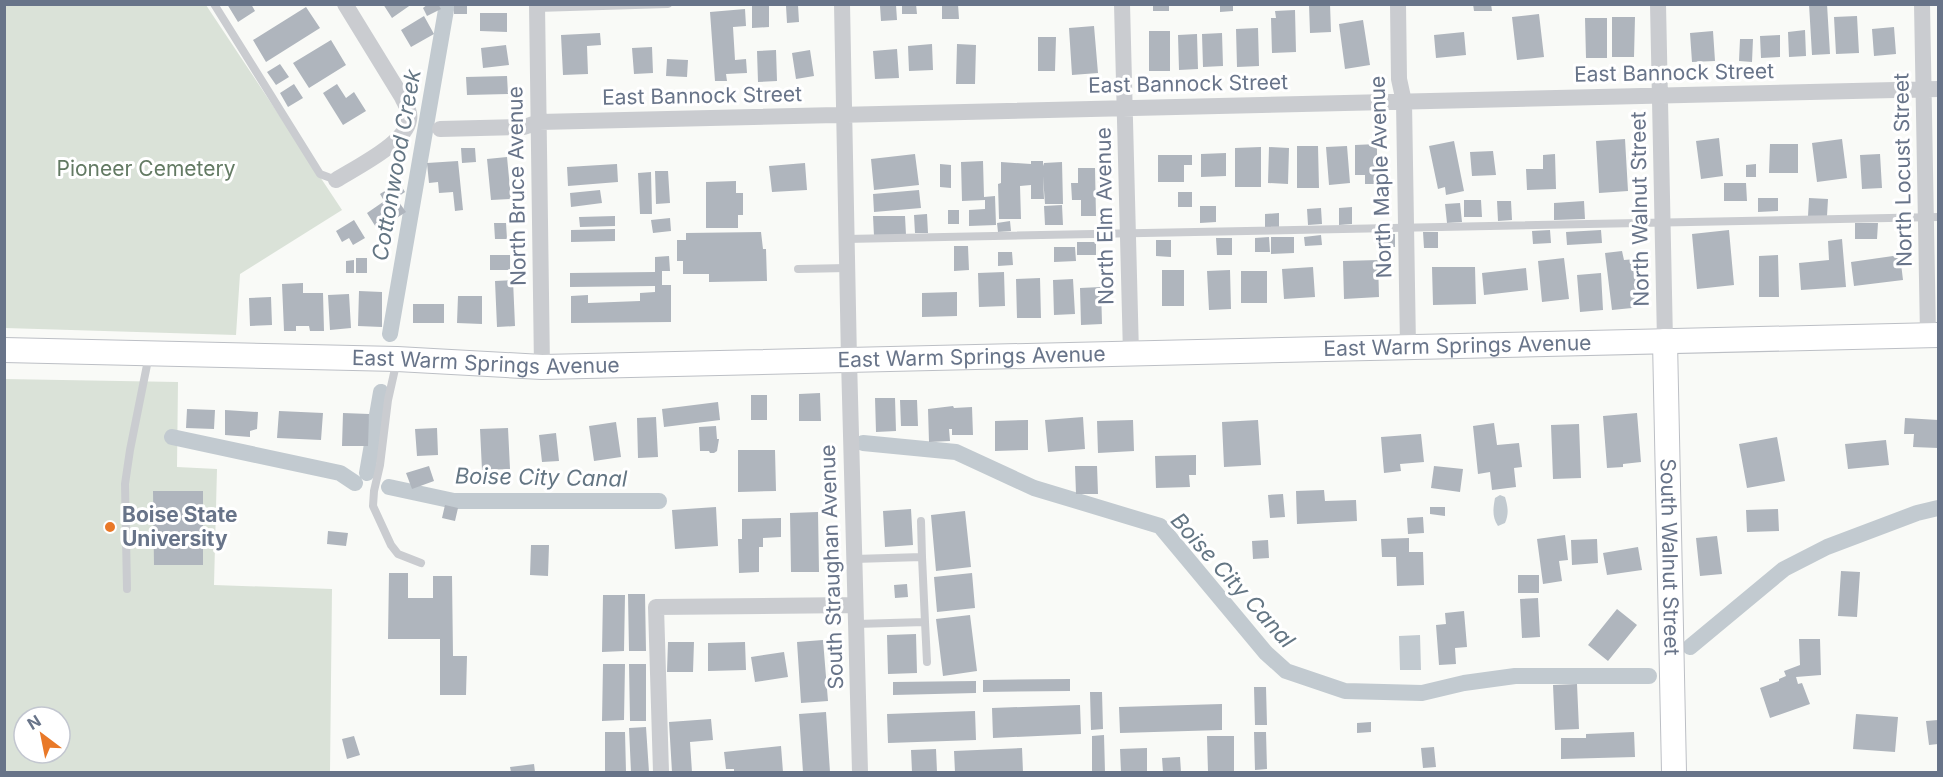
<svg xmlns="http://www.w3.org/2000/svg" width="1943" height="777" viewBox="0 0 1943 777" font-family="Inter,sans-serif">
<style>
.green{fill:#dae2d8;fill-rule:evenodd}
.water{fill:#c2cad0}
.lines{fill:none;stroke-linecap:round;stroke-linejoin:round}
.canal{stroke:#c2cad0;stroke-width:16}
.building{fill:#afb5bd}
.secondary-casing{stroke:#bcbfc5;stroke-width:26}
.lane{stroke:#caccd0;stroke-width:8}
.street{stroke:#caccd0;stroke-width:16}
.secondary{stroke:#fff;stroke-width:24}
.poi-dot{fill:#e97928;stroke:#fff;stroke-width:2}
.labels{text-anchor:middle;stroke-width:6;stroke-linejoin:round;paint-order:stroke}
.street-label{font-size:21px;fill:#687489;stroke:#fff}
.park-label{font-size:21px;fill:#637a63;stroke:#fff}
.poi-label{font-size:21px;font-weight:bold;fill:#687489;stroke:#fff;text-anchor:start}
.water-label{font-size:22px;font-style:italic;fill:#637583;stroke:#fff}
</style>
<rect width="100%" height="100%" fill="#f9faf7"/>
<path class="green" d="M5 5H206L342 210 240 274 236 335 5 328Z
M4 379 178 382 177 467 217 469 214 585 332 589 330 772H5ZM24 717H60V753H24Z"/>
<path class="water" d="M1500 495 1505 497C1508 507 1509 514 1505 523L1498 526C1492 517 1493 509 1495 498Z
M1420 635 1421 670H1400L1399 636Z"/>
<g class="lines">
<path class="canal" d="M390 334 447 4
M172 437 340 473 355 483
M863 443 956 452 1034 488 1160 526 1266 653 1286 671 1345 691 1422 693 1464 683 1515 676H1649
M367 473 381 392
M389 487 454 501H659
M1690 647 1784 569 1827 547 1917 513 1938 508"/>
</g>
<path class="building" d="M227 4H251L255 11 238 22Z
M383 4H412L392 18Z
M428 4H438L441 9 427 16 423 8Z
M902 4H916L917 14H902Z
M942 4H958L959 19H942Z
M1153 4H1169V11H1153Z
M1220 4H1233V11L1220 12Z
M1309 4H1330L1331 32 1310 33Z
M1473 4H1491L1492 11H1474Z
M1809 4H1827L1830 54 1812 55Z
M467 5V14H454V6Z
M798 5 799 22 787 23 786 6Z
M896 5 897 20 881 21 880 6Z
M752 6H769V27L752 28Z
M306 7 320 28 266 62 253 40Z
M745 9 746 26 733 27 735 60 746 59 747 73 726 74 727 81H715L710 12Z
M1295 10 1296 52 1272 53 1271 18H1276L1275 11Z
M480 13H507V32L480 31Z
M1539 14 1544 57 1517 60 1512 17Z
M424 16 434 34 411 47 401 30Z
M1857 16 1859 53 1836 54 1834 17Z
M1612 17H1635L1634 57H1612Z
M1585 18H1607V58H1586Z
M1363 20 1370 65 1345 69 1339 24Z
M1094 26 1098 73 1072 75 1069 28Z
M1894 27 1896 54 1874 56 1872 29Z
M1258 28 1259 66 1237 67 1236 29Z
M1805 30 1806 56 1789 57 1788 32Z
M1149 31H1170V71H1149Z
M1713 31 1715 61 1692 62 1690 33Z
M1464 32 1466 55 1436 58 1434 35Z
M600 33 601 45 587 46 588 74 563 75 561 35Z
M1222 33 1223 66 1203 67 1202 34Z
M1197 34 1198 69 1179 70 1178 35Z
M1780 35V57L1761 58 1760 36Z
M1038 37H1056L1055 71H1038Z
M1740 39H1753L1752 62 1739 61Z
M331 40 346 65 309 88 293 63Z
M932 44 933 70 909 71 908 46Z
M957 44 976 45 975 84H956Z
M506 45 509 65 483 68 481 48Z
M652 47 653 73 634 74 632 48Z
M897 49 899 78 875 79 873 51Z
M776 50 777 81 758 82 757 51Z
M810 50 814 76 796 79 792 53Z
M667 59 688 60 687 77 666 76Z
M280 64 289 77 276 85 267 72Z
M507 76 508 94 467 95 466 77Z
M294 84 303 98 288 107 280 93Z
M337 84 346 98 354 92 366 111 343 125 323 93Z
M1719 138 1723 176 1701 179 1696 141Z
M1625 139 1628 191 1599 193 1596 141Z
M1842 139 1847 178 1817 182 1812 143Z
M1454 141 1464 191 1446 195 1445 187 1438 189 1429 146Z
M1377 144V184H1365V175H1355V145Z
M1770 144H1798V173H1769Z
M1297 146H1318L1319 188H1297Z
M1347 146 1350 183 1329 185 1326 147Z
M1261 147V187H1235V148Z
M1269 147 1289 148 1288 184 1268 183Z
M461 148H475L476 162 462 163Z
M1493 151 1496 175 1472 176 1470 152Z
M1226 153V176L1201 177V154Z
M915 154 919 185 874 190 871 159Z
M1555 154 1556 189 1527 190 1526 169H1543V155Z
M1880 154 1882 188 1862 189 1860 155Z
M1158 155H1192V165H1184V182H1158Z
M507 157 511 199 491 200 487 159Z
M458 161 463 210 455 211 453 192 439 193 438 182 429 183 427 163Z
M983 161 984 197 995 196 996 225 969 226V210L985 209V200L962 201 961 162Z
M1031 161H1043V166L1044 163 1062 162 1063 204H1045L1043 176 1044 199H1031V185L1020 186 1021 219H999L998 184 1001 183V162L1031 164Z
M805 163 807 190 772 192 769 166Z
M617 164 618 182 568 186 567 167Z
M940 164 951 165V188L940 187Z
M1756 164V177H1746V165Z
M1078 168H1095L1096 216H1081V200H1072L1071 183H1078Z
M655 171H668L670 203 656 204Z
M651 172 652 214H640L638 173Z
M736 181V193H743V215H738V228H706V182Z
M399 182 405 192 396 198 406 212 395 219 380 194Z
M1724 183H1746L1747 201H1724Z
M600 190 602 203 571 207 570 193Z
M919 190 921 208 874 212 873 194Z
M1178 192H1192V207H1178Z
M1758 198H1778V211L1758 212Z
M1809 198 1828 199 1827 216H1808Z
M1464 200H1481L1482 217H1464Z
M1497 201H1511L1512 220 1498 221Z
M1584 201 1585 219 1554 220V203Z
M383 202 395 222 379 232 367 213Z
M1460 203 1462 222 1447 223 1445 204Z
M1062 205 1063 225H1045L1044 206Z
M1200 206H1216V222L1200 223Z
M1352 207V224L1339 225V208Z
M1321 208 1322 224 1308 225 1307 209Z
M948 210H959V224H948Z
M1279 213V227L1265 228V214Z
M927 214 928 233H915L914 215Z
M615 216V226L580 227 579 217Z
M873 216H905L906 235 874 236Z
M670 218 671 231 653 233 651 220Z
M354 220 365 238 353 245 349 238 342 242 336 231Z
M1010 221 1011 231 998 232 997 223Z
M494 223H506L507 239H495Z
M1855 223H1878L1877 239H1855Z
M615 229V241L571 242V230Z
M1550 230 1551 243 1533 244 1532 231Z
M1601 230 1602 243 1567 245 1566 232Z
M1729 230 1734 285 1697 289 1692 234Z
M761 232 763 249H766L767 281 709 282V274H683V261H677V240H686V233Z
M1423 232H1438V248H1424Z
M1395 234V247H1381V235Z
M1321 235 1322 245 1305 246 1304 237Z
M1269 237 1270 252H1255V238Z
M1271 237H1294V253L1271 254Z
M1216 238H1232V255H1217Z
M1842 239 1846 287 1801 290 1799 263 1829 260 1828 241Z
M1156 240H1171V257L1156 256Z
M1077 242H1096V255H1077Z
M954 246H968L969 270 954 271Z
M1054 247H1075L1076 261 1054 262Z
M1622 251 1624 260 1636 259 1642 307 1612 310 1605 253Z
M998 252H1012L1013 265 998 266Z
M490 255H510V270H490Z
M1778 255 1779 297H1759V256Z
M1900 255 1903 280 1854 286 1851 262Z
M669 256 670 271H662V285H671V322L571 323V296L588 295V303L640 301V293L655 292V286L570 287V273L655 272V257Z
M356 258H367V273H356Z
M1564 258 1569 299 1542 302 1538 261Z
M354 260V273H346V261Z
M1378 260 1379 297 1344 299 1343 261Z
M1313 267 1315 297 1284 299 1282 269Z
M1432 267H1475L1476 304 1433 305Z
M1526 268 1528 290 1484 295 1482 273Z
M1162 270H1184V306H1162Z
M1230 270 1231 309 1209 310 1207 271Z
M1241 271H1267V303H1241Z
M1004 272 1005 306 979 307 978 273Z
M1601 273 1603 310 1580 312 1577 275Z
M1040 278 1041 318H1017L1016 279Z
M1073 279 1075 314 1054 315 1053 280Z
M513 280 515 326 497 327 495 281Z
M303 283V293H323L324 331H310L309 326H296V331H284L282 284Z
M1101 287 1102 324 1081 325 1080 288Z
M359 291 382 292V327L358 326Z
M957 292V316L922 317V293Z
M349 294 351 328 330 330 328 295Z
M458 296H482V324L457 323Z
M271 297 272 325 250 326 249 298Z
M413 304H444V323H413Z
M820 393 821 421H799V394Z
M751 395H767V420H751Z
M875 398H895L896 431 876 432Z
M900 400H917L918 426H901Z
M718 402 720 420 664 427 662 409Z
M953 406 954 408 972 407 973 435H952V429H949L950 441 929 442 928 409Z
M187 409 215 410 214 429 186 428Z
M225 410 258 412 257 429 250 431V437L225 435Z
M279 411 323 413 321 440 277 438Z
M343 413 369 414 368 446H342Z
M1637 413 1641 462 1623 464V467L1607 468 1603 416Z
M656 417 658 457 638 458 637 418Z
M1083 417 1085 449 1048 452 1045 420Z
M1905 418 1938 420V448L1913 447 1914 434H1904Z
M1028 420V450L995 451V421Z
M1133 420 1134 451 1098 453 1097 421Z
M1258 420 1261 465 1224 467 1222 422Z
M616 422 621 457 594 461 589 426Z
M1494 423 1497 445 1519 443 1522 467 1514 468 1516 487 1492 490 1490 472 1478 474 1473 426Z
M1579 424 1581 478 1553 479 1551 425Z
M716 426 717 439H719L717 451 714 453H710L709 451H700L699 427Z
M437 428 438 455 417 456 415 429Z
M508 428 510 469 482 470 480 429Z
M556 433 559 461 542 462 539 435Z
M1421 434 1424 462 1400 464 1401 471 1384 473 1381 437Z
M1777 437 1785 481 1747 488 1739 444Z
M1886 440 1889 465 1848 469 1845 444Z
M738 450H775L776 491 738 492Z
M1196 455V475H1189L1190 487 1156 488 1155 456Z
M429 466 434 481 412 489 406 473Z
M1075 466H1097L1098 494H1076Z
M1434 466 1463 469 1460 492 1431 488Z
M1324 490 1325 501 1356 500 1357 521 1297 524 1296 491Z
M153 491H203V565H154Z
M1283 494 1285 517 1270 518 1268 495Z
M445 505 458 508 455 521 442 518Z
M716 507 718 546 675 549 672 510Z
M1430 507H1445V516L1430 514Z
M911 509 913 545 885 547 883 511Z
M1778 509 1779 531 1747 532 1746 510Z
M965 511 971 567 936 571 931 515Z
M818 512 819 572H791L790 513Z
M1423 517 1424 533 1408 534 1407 518Z
M781 518V537L763 538V547H759V572L739 573 738 539H742V519Z
M328 531 348 533 346 546 327 544Z
M1565 535 1568 560 1559 561 1562 581 1543 584 1537 539Z
M1717 536 1722 574 1700 576 1696 538Z
M1409 538V552H1423L1424 585 1397 586 1396 557H1382L1381 539Z
M1597 539 1598 563 1572 565 1571 540Z
M1268 540 1269 558 1253 559 1252 541Z
M531 545H549L548 576 530 575Z
M1638 547 1642 570 1607 575 1603 553Z
M1841 571 1860 572 1857 617 1838 616Z
M389 573H408V598H433V576H452L453 656H467L466 695H440V639H388Z
M972 573 975 608 937 612 934 577Z
M1518 575H1539V593H1518Z
M907 584 908 597 895 598 894 585Z
M628 594H645L646 651H629Z
M603 595H625L624 651 602 652Z
M1538 598 1540 637 1522 638 1520 599Z
M1617 609 1637 625 1608 661 1588 645Z
M1464 611 1467 647 1455 648 1456 664 1439 665 1436 625 1446 624 1445 613Z
M970 615 977 671 943 676 936 619Z
M916 634 917 673 888 674 887 635Z
M1799 639H1820L1821 675 1796 677 1798 684 1802 683 1810 704 1770 718 1760 688 1779 681V679L1786 676 1784 671 1800 665Z
M823 640 828 701 801 703 797 642Z
M668 642H694L693 672H667Z
M745 642 746 670 708 671V643Z
M784 652 788 677 755 682 751 657Z
M603 664H625L624 720 602 721Z
M629 664H646V721H630Z
M1070 679V691L983 692V680Z
M976 681V693L893 695V682Z
M1577 684 1579 729 1555 730 1553 685Z
M1254 687H1266L1267 725H1255Z
M1090 692H1102L1103 729 1091 730Z
M1222 704V730L1120 733 1119 707Z
M1080 705 1081 734 993 738 992 708Z
M975 711 976 740 888 743 887 714Z
M826 712 830 772H803L799 714Z
M1856 714 1898 717 1895 752 1853 749Z
M711 719 713 740 690 742 692 772H672L669 722Z
M1938 720V744L1929 745 1926 721Z
M1371 722V732L1357 733V723Z
M646 727 649 772H631L629 728Z
M605 732H625L626 772H605Z
M1254 732H1266L1267 769 1255 770Z
M1634 732 1635 757 1561 759V738H1586V734Z
M1104 735 1105 772H1092V736Z
M354 736 360 755 347 759 342 739Z
M1207 736H1234V772H1208Z
M781 746 783 772H734V769H726L724 752Z
M1434 747 1436 767 1423 768 1421 748Z
M1022 748 1023 772H955L954 751Z
M1147 748V772H1121L1120 749Z
M936 749 937 772H912L911 750Z
M1180 757 1181 772H1163L1162 758Z
M534 764 535 772H511L510 767Z"/>
<g class="lines">
<defs>
<g id="secondary">
<path id="s1" d="M1665 341 1674 772"/>
<path id="s2" d="M4 350 397 359 542 367 1938 335"/>
</g>
</defs>
<use href="#secondary" class="secondary-casing"/>
<path class="lane" d="M214 4 320 174 336 180
M537 8 668 4
M846 239 1938 217
M798 269 847 268
M397 360 388 400 380 465 374 491 373 506 391 545 398 554 421 563
M921 521 922 557
M854 559 922 557 925 622 856 624
M127 589 125 484 130 450 149 355
M925 622 927 662"/>
<path class="street" d="M537 4 542 367
M842 4 849 360 860 772
M1122 4 1131 354
M1398 4 1399 79 1404 102 1408 347
M1658 4 1665 341
M1922 4 1928 335
M440 129 524 127 539 122 1938 89
M336 180C355 168 406 143 409 120 411 112 405 104 402 97L345 4
M661 772 656 607 855 605"/>
<use href="#secondary" class="secondary"/>
</g>
<circle class="poi-dot" cx="110" cy="527" r="6"/>
<g class="labels">
<g class="street-label">
<text transform="translate(1674 73) rotate(-1)" y="7">East Bannock Street</text>
<text transform="translate(1188 84) rotate(-1)" y="7">East Bannock Street</text>
<text transform="translate(702 96) rotate(-1)" y="7">East Bannock Street</text>
<text transform="translate(1903 170) rotate(-91)" y="7">North Locust Street</text>
<text transform="translate(1381 177) rotate(-92)" y="7">North Maple Avenue</text>
<text transform="translate(517 186) rotate(-91)" y="7">North Bruce Avenue</text>
<text transform="translate(1640 209) rotate(-91)" y="7">North Walnut Street</text>
<text transform="translate(1105 216) rotate(-91)" y="7">North Elm Avenue</text>
<text dy="7" stroke="none"><textPath href="#s2" startOffset="1454">East Warm Springs Avenue</textPath></text>
<text dy="7" stroke="none"><textPath href="#s2" startOffset="968">East Warm Springs Avenue</textPath></text>
<text dy="7" stroke="none"><textPath href="#s2" startOffset="482">East Warm Springs Avenue</textPath></text>
<text dy="7" stroke="none"><textPath href="#s1" startOffset="216">South Walnut Street</textPath></text>
<text transform="translate(832 567) rotate(-92)" y="7">South Straughan Avenue</text>
</g>
<g class="park-label">
<text x="146" y="176">Pioneer Cemetery</text>
</g>
<g class="poi-label">
<text x="122" y="522">Boise State<tspan x="122" dy="24">University</tspan></text>
</g>
<g class="water-label">
<text transform="translate(396 165) rotate(-80)" y="8">Cottonwood Creek</text>
<text transform="translate(541 477) rotate(1)" y="8">Boise City Canal</text>
<text transform="translate(1233 580) rotate(48)" y="8">Boise City Canal</text>
</g>
</g>
<rect width="1943" height="777" fill="none" stroke="#687489" stroke-width="12"/>
<g transform="translate(42 735) rotate(328)"><circle r="28" fill="#ffffff" stroke="#c3c7d0" stroke-width="1.5"/>
<path d="M0-4.5L10 22L0 15L-10 22Z" fill="#e97928"/>
<text y="-9" font-size="16" font-weight="bold" text-anchor="middle" fill="#687489">N</text>
</g>
</svg>
